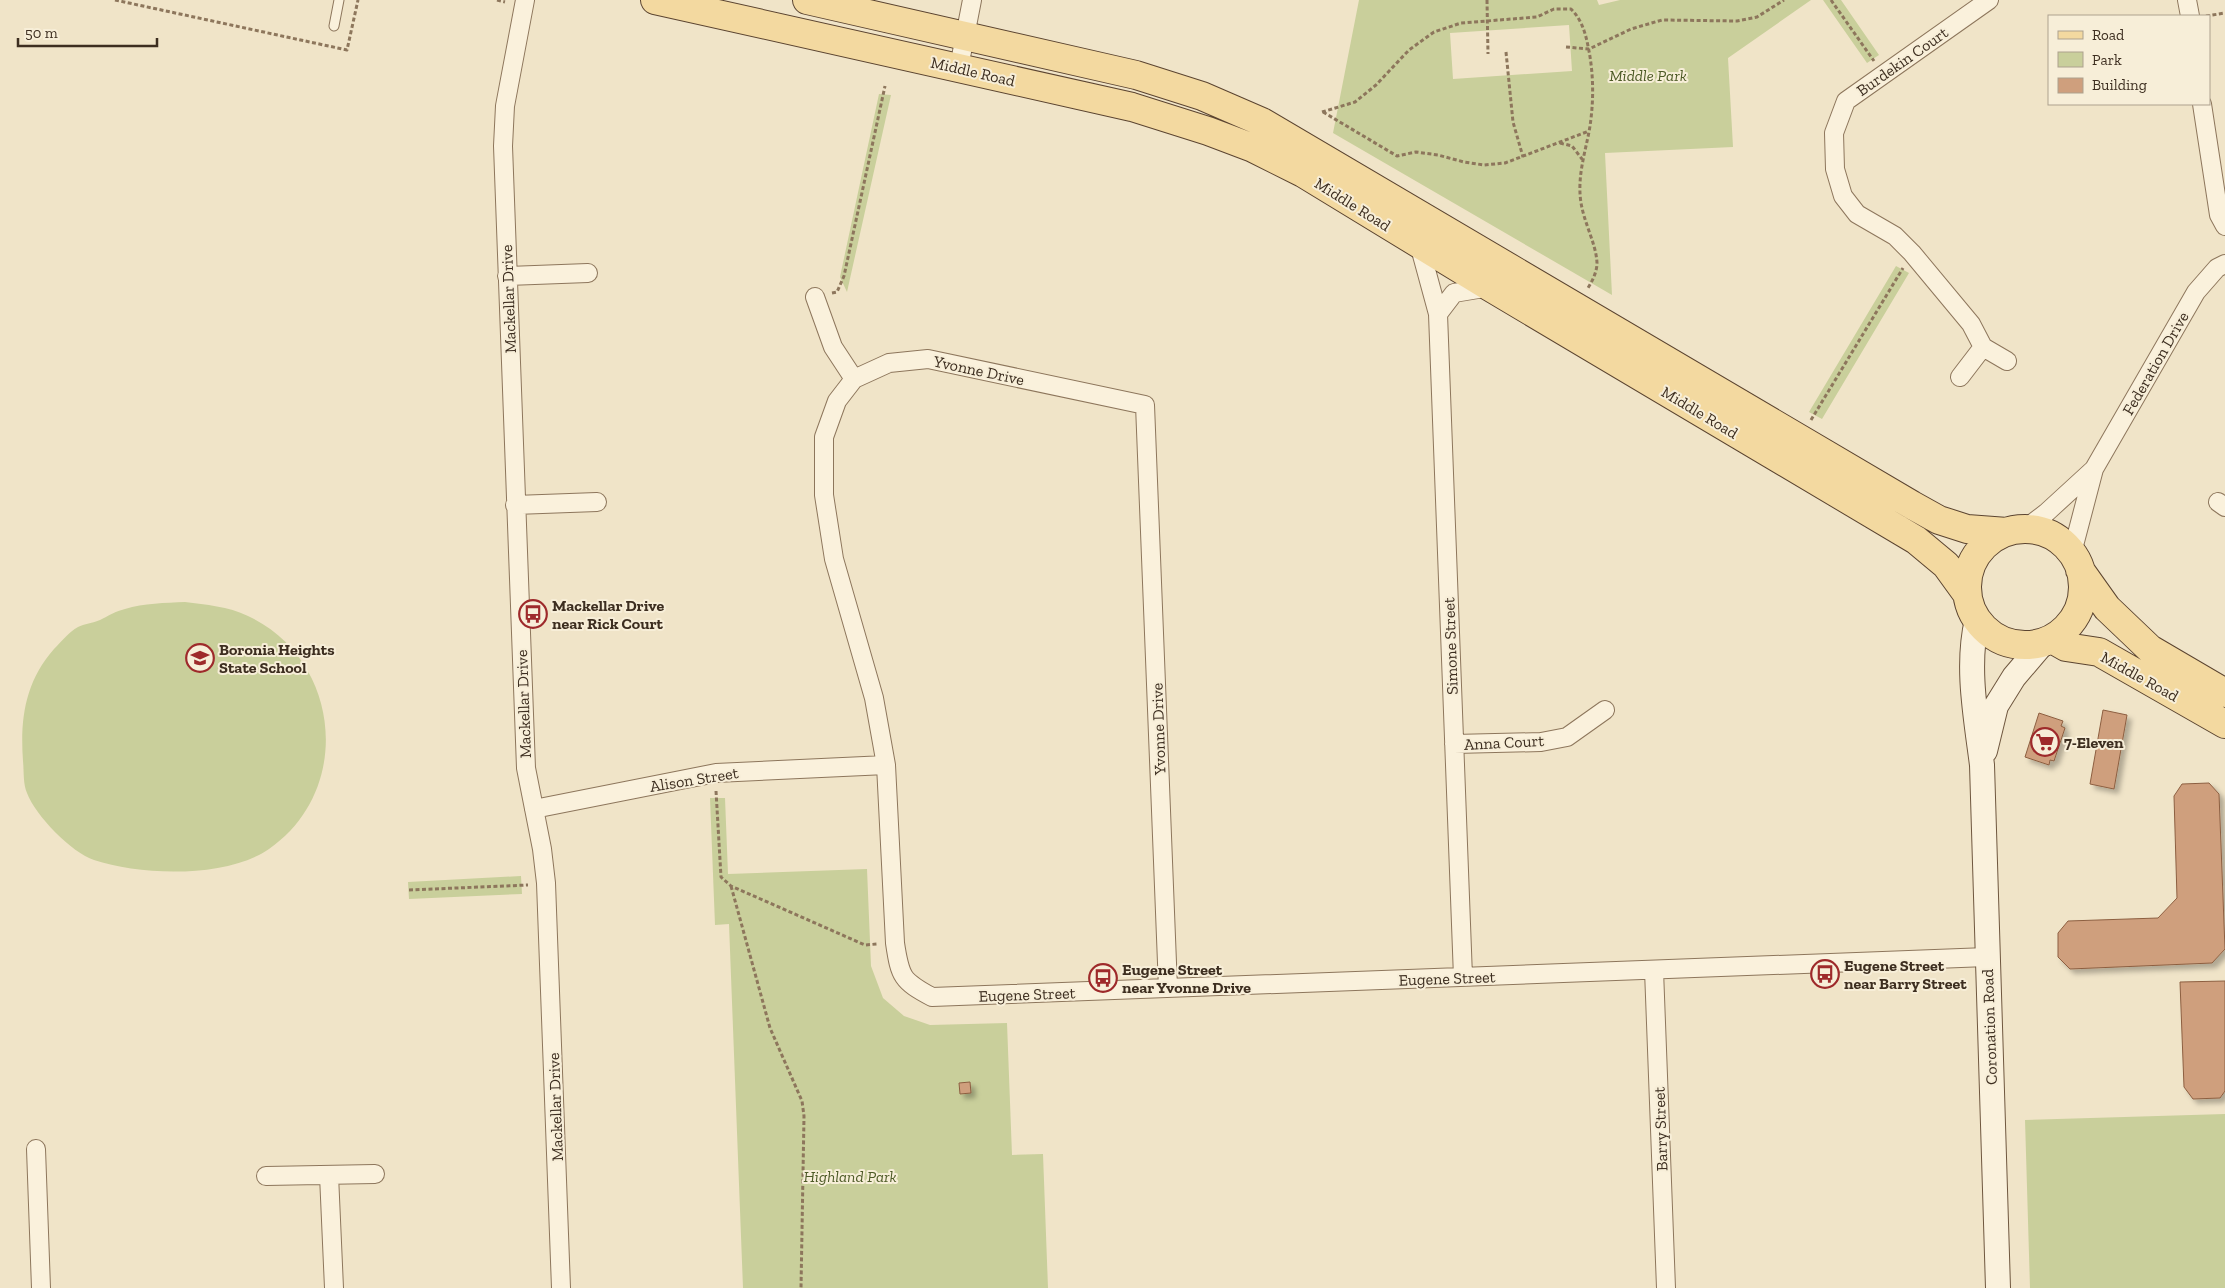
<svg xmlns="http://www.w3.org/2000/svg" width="2225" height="1288" viewBox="0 0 2225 1288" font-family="'Zilla Slab',serif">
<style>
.green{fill:#c9cf9b;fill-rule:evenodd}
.building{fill:#cf9f7d;stroke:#8d5f41;filter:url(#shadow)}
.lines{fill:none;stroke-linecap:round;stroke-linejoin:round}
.lane-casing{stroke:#8d765c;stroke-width:11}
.street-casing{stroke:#8d765c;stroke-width:20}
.secondary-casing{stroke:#6f573f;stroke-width:26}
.primary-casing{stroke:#5b4430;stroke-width:30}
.path{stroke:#8d765c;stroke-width:3;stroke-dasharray:4 2.5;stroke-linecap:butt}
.lane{stroke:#faf1dc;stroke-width:9}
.street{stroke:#faf1dc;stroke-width:18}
.secondary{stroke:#faf1dc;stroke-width:24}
.primary{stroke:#f3d9a0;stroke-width:28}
.labels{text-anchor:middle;stroke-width:4;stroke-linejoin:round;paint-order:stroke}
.street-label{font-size:16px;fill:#3d2e20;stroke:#f7eed8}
.park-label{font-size:16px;font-style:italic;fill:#4d5a26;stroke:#f7eed8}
.poi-label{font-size:16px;font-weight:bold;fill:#3d2e20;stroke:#f7eed8;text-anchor:start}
</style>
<defs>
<filter id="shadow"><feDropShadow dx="4.5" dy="4.5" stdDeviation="2.5" flood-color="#0004"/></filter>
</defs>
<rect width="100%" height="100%" fill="#f0e4c8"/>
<path class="green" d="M1359 0H1597L1599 5 1620 0H1811L1728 58 1733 147 1605 153 1612 295 1333 133ZM1569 25 1572 71 1453 79 1450 33Z
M1823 0H1841L1879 55 1867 63Z
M879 94 891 95 847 292 840 277Z
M1896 266 1909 273 1822 419 1809 412Z
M185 602C206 605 228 606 248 616 341 659 354 790 269 849 227 878 142 876 94 860 72 853 35 815 27 793 23 784 24 771 23 761 20 719 25 682 54 649 61 642 69 632 78 627 84 624 93 623 100 620 108 616 116 611 125 609 144 603 165 603 185 602Z
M710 798H725L728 874 867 869 871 966 883 998 904 1016 930 1025 1007 1023 1012 1155 1043 1154 1048 1288H743L729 924 715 925Z
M521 876 522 894 409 899 408 882Z
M2225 1114V1288H2030L2025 1120Z"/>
<path class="building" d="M2103 710 2127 715 2114 789 2090 784Z
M2039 713 2063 721 2061 726 2065 728 2054 761 2050 760 2049 765 2025 757Z
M2209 783 2219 794 2225 949 2212 963 2070 969 2058 957V933L2068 921 2158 918 2177 898 2174 796 2182 784Z
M2225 981V1091L2220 1098 2193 1099 2184 1087 2180 982Z
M970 1082 971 1093 960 1094 959 1083Z"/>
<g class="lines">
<defs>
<path id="lane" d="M334 26 339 0"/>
<path id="street" d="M525 0 505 106 503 146 526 768 542 849 546 883 561 1288
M1989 0 1846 101 1834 133 1835 169 1843 196 1857 214 1895 236 1912 253 1971 324 1983 347 2007 361
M2187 0 2190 16
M959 67 972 0
M2202 104 2219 215 2225 226
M1419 244 1438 314 1463 977
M507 276 588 273
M815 297 833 347 854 379
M1438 314 1454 293 1490 287
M1960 377 1983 347
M2218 502 2225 507
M515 505 597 502
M2025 529 2046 513 2094 469 2196 292 2217 268 2225 264
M2072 553 2094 469
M1454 744 1541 742 1567 737 1605 710
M534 809 716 773 886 765
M1654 970 1666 1288
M1168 988 1145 405 928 359 889 363 854 379 837 401 824 437V495L834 559 874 698 886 765 895 943C900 977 902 981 932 997L1987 957
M36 1149 41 1288
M329 1175 334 1288
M266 1176 375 1174"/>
<path id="secondary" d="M1977 620C1966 666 1976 718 1982 765L1998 1288
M1985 751 1996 706 2014 677 2043 643"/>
<path id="primary" d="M655 0 1132 107 1208 131 1253 148 1303 173 1490 287 1916 540 1946 565 1967 594
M807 0 1136 75 1202 96 1262 122 1912 505 1939 520 1967 529 2007 532
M1967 587a58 58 0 1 1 116 0a58 58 0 1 1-116 0Z
M2080 570 2107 608 2150 649 2225 693
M2052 639 2066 647 2099 652 2225 724"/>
</defs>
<use href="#lane" class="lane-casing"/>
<use href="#street" class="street-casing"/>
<use href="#secondary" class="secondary-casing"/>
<use href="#primary" class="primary-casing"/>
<path class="path" d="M115 0 347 50 358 0
M497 0 505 2
M1487 0 1488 54
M1831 0 1874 61
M2206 16 2225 13
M1566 47 1589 49 1631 29 1662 20 1737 21 1757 17 1784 0
M1506 52 1513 122 1523 157
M1322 112 1355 102 1376 85 1409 50 1434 32 1461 23 1537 17 1554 9H1571C1581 19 1585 31 1588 46 1594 74 1594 104 1589 132 1585 152 1579 172 1580 193 1581 219 1596 241 1597 263 1597 271 1593 280 1588 288
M1323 112 1397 156 1416 152 1438 155 1464 162 1484 165 1505 163 1589 131
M1560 143 1572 146 1582 159
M832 293 837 292 844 276 885 86
M1811 420 1903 268
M716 791 721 877 731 886 865 945 877 944
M731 886 770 1028 802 1101 804 1116 801 1288
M409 890 528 885
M802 1174 820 1175"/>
<use href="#lane" class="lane"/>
<use href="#street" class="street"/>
<use href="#secondary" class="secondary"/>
<use href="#primary" class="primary"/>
</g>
<defs>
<symbol id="bus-ring" viewBox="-11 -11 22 22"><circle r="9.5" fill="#f7eed8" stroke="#9e2a2b" stroke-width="1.5"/><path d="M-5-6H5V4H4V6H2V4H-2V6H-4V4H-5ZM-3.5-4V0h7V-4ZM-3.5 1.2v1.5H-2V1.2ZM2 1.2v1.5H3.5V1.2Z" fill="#9e2a2b"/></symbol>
<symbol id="school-ring" viewBox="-11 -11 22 22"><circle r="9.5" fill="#f7eed8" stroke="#9e2a2b" stroke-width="1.5"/><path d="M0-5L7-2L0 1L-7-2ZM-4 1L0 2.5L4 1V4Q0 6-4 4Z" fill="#9e2a2b"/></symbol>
<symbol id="supermarket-ring" viewBox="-11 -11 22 22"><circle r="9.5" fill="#f7eed8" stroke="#9e2a2b" stroke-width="1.5"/><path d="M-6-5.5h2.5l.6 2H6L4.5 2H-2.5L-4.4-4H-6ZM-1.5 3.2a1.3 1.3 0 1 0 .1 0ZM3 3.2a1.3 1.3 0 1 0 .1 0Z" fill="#9e2a2b"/></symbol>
</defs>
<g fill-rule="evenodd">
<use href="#bus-ring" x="517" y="598" width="32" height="32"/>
<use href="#school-ring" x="184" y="642" width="32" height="32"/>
<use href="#supermarket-ring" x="2029" y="726" width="32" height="32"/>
<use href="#bus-ring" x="1809" y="958" width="32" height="32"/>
<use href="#bus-ring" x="1087" y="962" width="32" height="32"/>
</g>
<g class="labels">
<g class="street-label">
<text transform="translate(1902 61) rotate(-35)" y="6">Burdekin Court</text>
<text transform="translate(973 71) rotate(13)" y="6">Middle Road</text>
<text transform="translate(1353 204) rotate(32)" y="6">Middle Road</text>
<text transform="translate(508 299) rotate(-92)" y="6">Mackellar Drive</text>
<text transform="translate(2155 363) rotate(-60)" y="6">Federation Drive</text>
<text transform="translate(979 370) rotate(12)" y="6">Yvonne Drive</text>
<text transform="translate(1700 412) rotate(31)" y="6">Middle Road</text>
<text transform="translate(1450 646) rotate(-92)" y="6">Simone Street</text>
<text transform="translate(2140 676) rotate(29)" y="6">Middle Road</text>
<text transform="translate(523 704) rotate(-92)" y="6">Mackellar Drive</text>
<text transform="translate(1158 729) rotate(-92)" y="6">Yvonne Drive</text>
<text transform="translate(1504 742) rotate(-3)" y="6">Anna Court</text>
<text transform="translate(694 779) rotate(-9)" y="6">Alison Street</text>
<text transform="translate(1447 978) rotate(-2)" y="6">Eugene Street</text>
<text transform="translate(1027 994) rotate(-2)" y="6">Eugene Street</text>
<text transform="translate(1989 1027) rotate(-92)" y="6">Coronation Road</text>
<text transform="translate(555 1107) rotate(-92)" y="6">Mackellar Drive</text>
<text transform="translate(1660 1129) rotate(-92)" y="6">Barry Street</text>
</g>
<g class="park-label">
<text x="1648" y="81">Middle Park</text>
<text x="850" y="1182">Highland Park</text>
</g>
<g class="poi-label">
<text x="552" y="611">Mackellar Drive<tspan x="552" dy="18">near Rick Court</tspan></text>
<text x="219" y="655">Boronia Heights<tspan x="219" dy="18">State School</tspan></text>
<text x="2064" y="748">7-Eleven</text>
<text x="1844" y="971">Eugene Street<tspan x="1844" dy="18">near Barry Street</tspan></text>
<text x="1122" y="975">Eugene Street<tspan x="1122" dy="18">near Yvonne Drive</tspan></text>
</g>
</g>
<rect x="2048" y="15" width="162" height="90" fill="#f7eed8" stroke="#ada18e"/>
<rect x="2058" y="31" width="25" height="8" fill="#f3d9a0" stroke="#ada18e"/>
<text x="2092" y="40" font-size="15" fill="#3d2e20">Road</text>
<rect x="2058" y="52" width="25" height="15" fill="#c9cf9b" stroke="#ada18e"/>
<text x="2092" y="65" font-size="15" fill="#3d2e20">Park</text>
<rect x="2058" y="78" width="25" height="15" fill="#cf9f7d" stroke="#ada18e"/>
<text x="2092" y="90" font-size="15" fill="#3d2e20">Building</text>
<path d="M18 38v8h139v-8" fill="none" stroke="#3d2e20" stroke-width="2.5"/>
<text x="25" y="38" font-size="15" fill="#3d2e20" stroke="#f7eed8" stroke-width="4" paint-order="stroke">50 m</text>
</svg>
